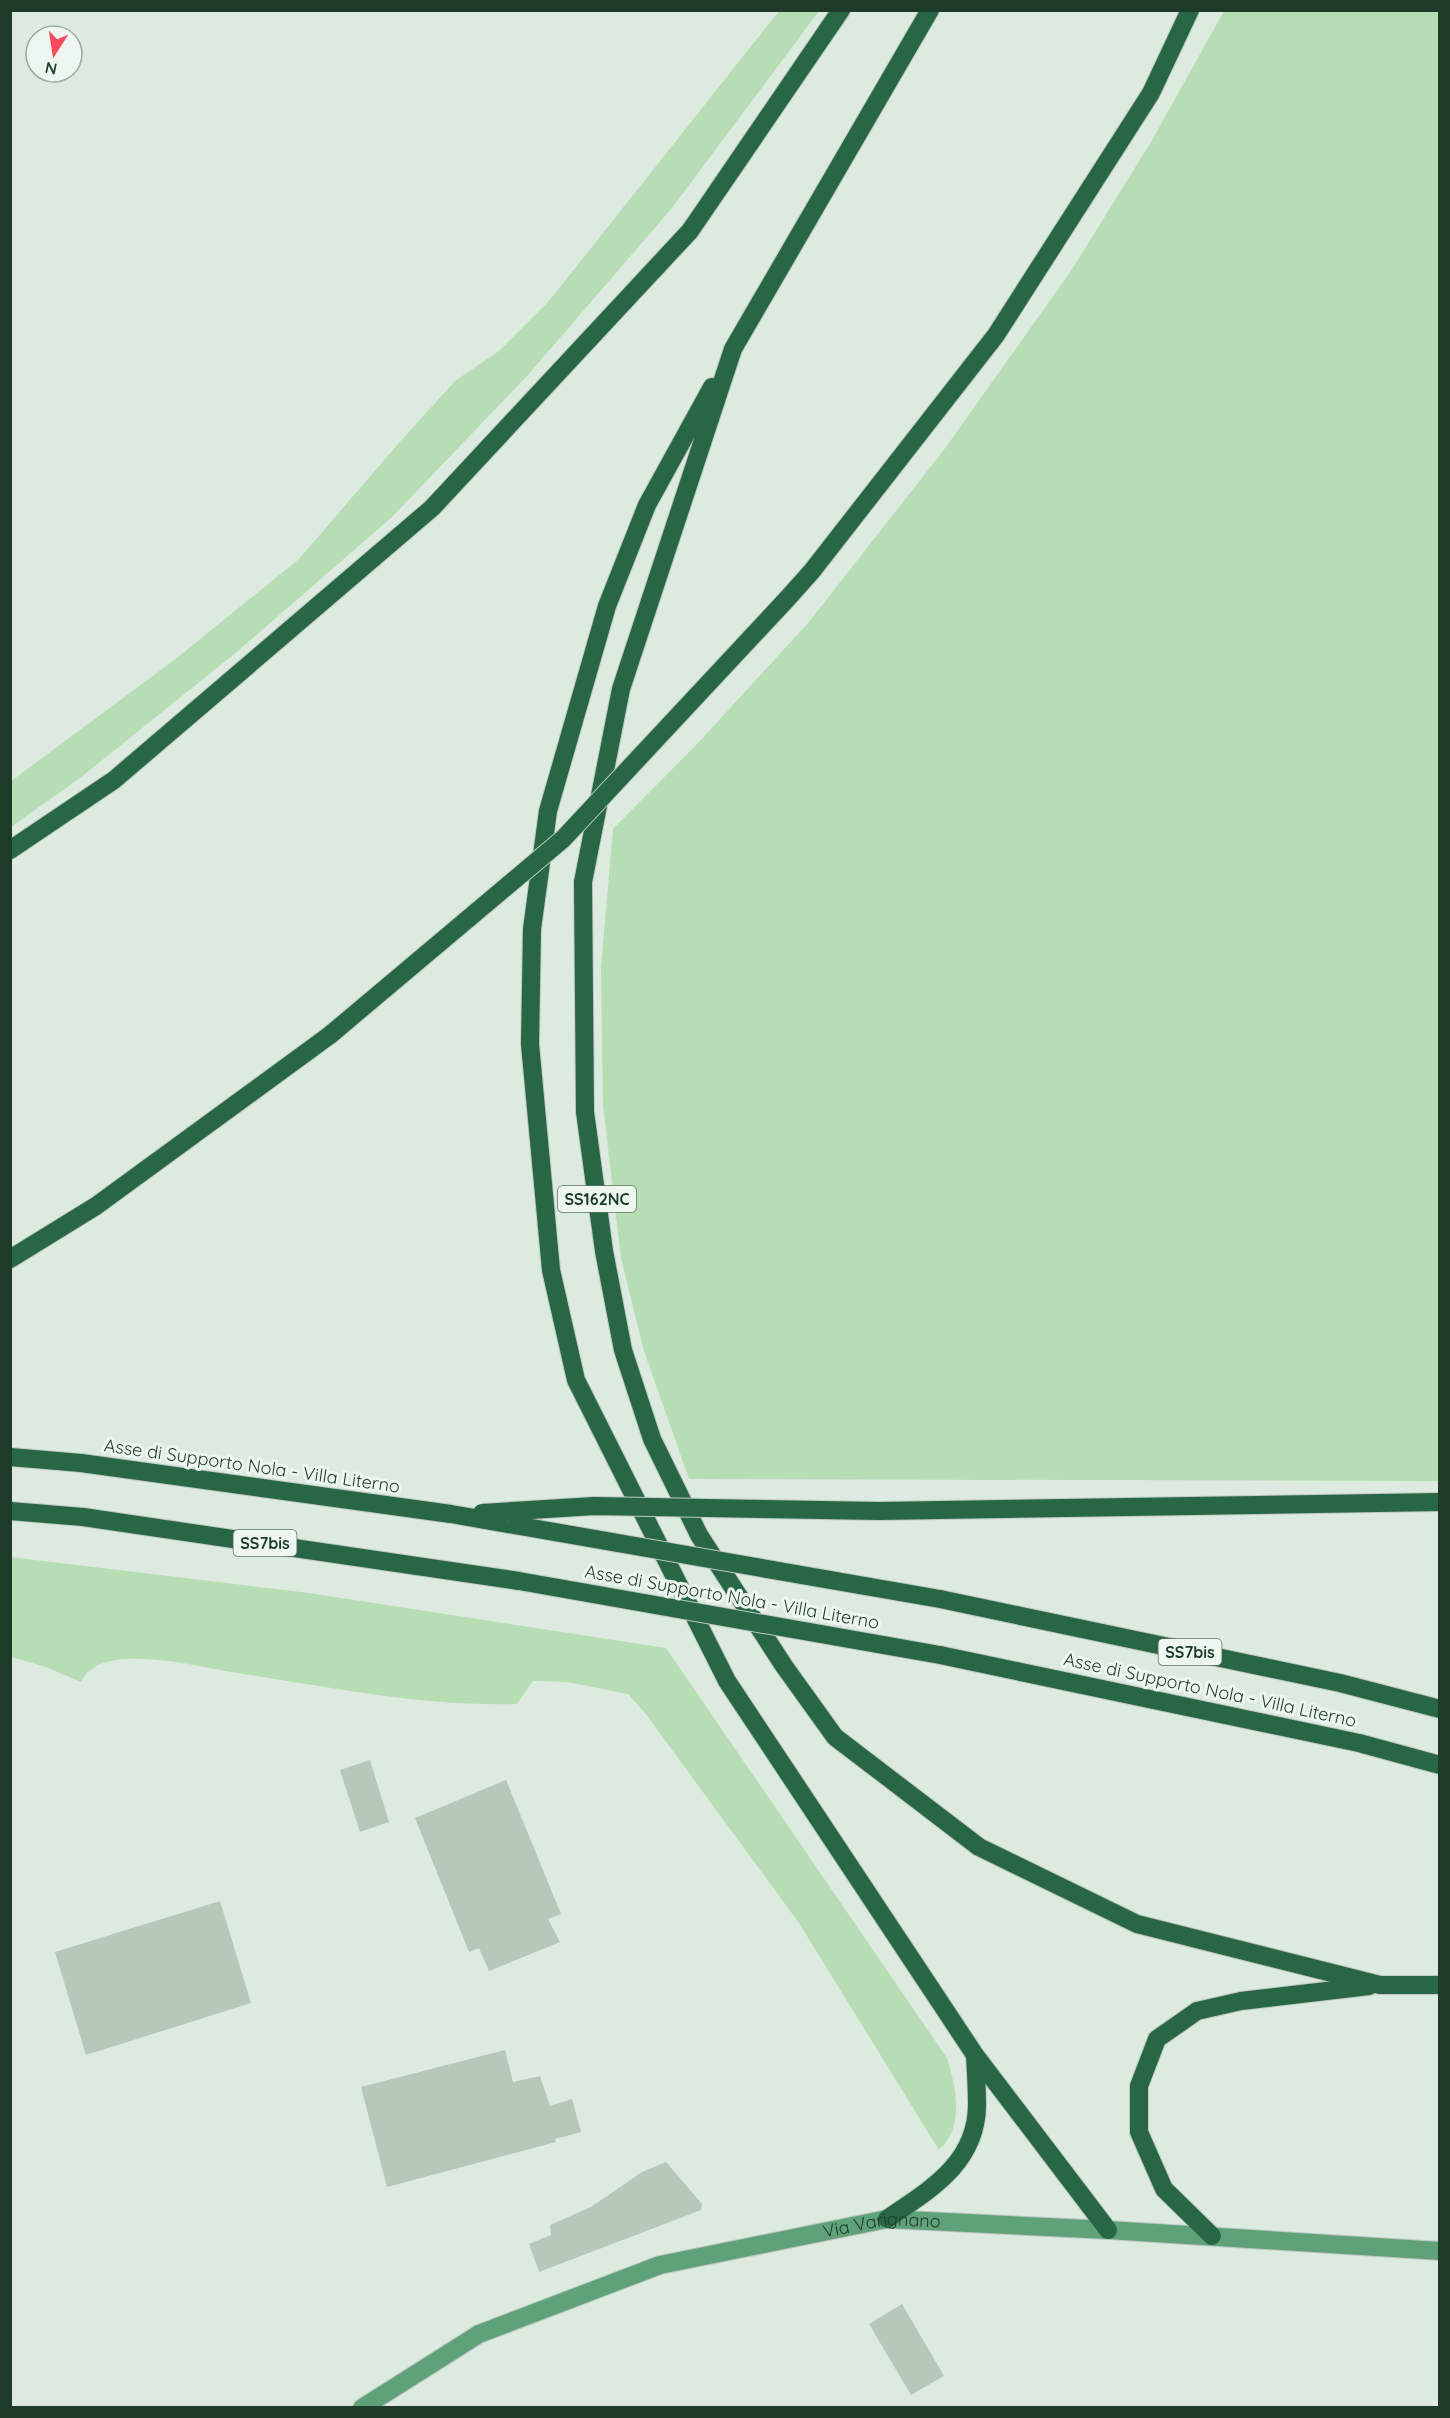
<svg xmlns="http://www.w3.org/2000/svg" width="1450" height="2418" viewBox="0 0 1450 2418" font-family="Quicksand,sans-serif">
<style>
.green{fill:#b7ddb4}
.building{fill:#b5c8ba}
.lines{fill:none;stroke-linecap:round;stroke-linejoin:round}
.major-casing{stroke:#c0c8c3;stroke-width:20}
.highway-casing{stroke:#c0c8c3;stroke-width:20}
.major{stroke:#5fa27a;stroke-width:18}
.highway{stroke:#286745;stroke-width:18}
.highway-bridge-casing{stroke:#c0c8c3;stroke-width:20;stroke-linecap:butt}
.highway-bridge{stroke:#286745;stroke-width:18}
.labels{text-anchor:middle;stroke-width:6;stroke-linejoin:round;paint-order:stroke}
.shield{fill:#edf7ef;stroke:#5c7364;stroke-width:1.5}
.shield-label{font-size:16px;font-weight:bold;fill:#1e3a29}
.street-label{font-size:18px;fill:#1e3a29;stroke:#edf7ef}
</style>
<rect width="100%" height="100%" fill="#ddeae0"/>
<path class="green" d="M779 11H819L672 208 527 376 392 517 238 651 80 778 11 827V781L173 661 299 559 398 444 455 381 499 351 549 301Z
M1224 11H1439V1481L689 1479 644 1351 621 1258 603 1105 601 968 613 829 699 742 809 622 946 447 1071 271 1151 142Z
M10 1557 309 1593 666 1648 947 2058C956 2087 965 2127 939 2150L799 1923 645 1713 628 1694 567 1682 533 1681 517 1704C421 1707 325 1686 231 1672 203 1667 174 1660 145 1659 122 1658 92 1659 81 1682L46 1667 11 1657Z"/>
<path class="building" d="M370 1760 389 1822 360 1832 340 1770Z
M506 1780 561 1914 548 1919 560 1942 489 1971 479 1948 469 1952 415 1818Z
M220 1901 251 2003 86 2055 55 1952Z
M505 2050 513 2082 540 2076 550 2106 572 2099 581 2132 555 2139 556 2142 387 2187 361 2087Z
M666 2162 702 2204 701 2210 539 2272 529 2244 551 2235 550 2225 591 2207 642 2172Z
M902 2304 944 2376 911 2395 869 2324Z"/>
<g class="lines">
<defs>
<g id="major">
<path id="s1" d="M362 2408 479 2334 660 2265 887 2219 1108 2230 1440 2251"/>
</g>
<path id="highway" d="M930 10 733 349 621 689 583 882 585 1112 604 1251 623 1350 652 1439 699 1535 784 1666 835 1737 979 1847 1137 1924 1380 1985H1440
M712 387 647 505 607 606 548 811 532 929 530 1044 551 1270 576 1380 727 1681 975 2055C976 2072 977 2089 977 2106 976 2164 929 2190 887 2219
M787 599 812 571 996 335 1151 93 1190 10
M10 850 114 780 432 508 690 231 841 10
M10 1259 96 1206 330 1035
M10 1457 81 1463 451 1514
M10 1511 83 1517 519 1581
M879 1511 1440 1502
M940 1599 1340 1683 1440 1709
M940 1655 1359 1743 1440 1765
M975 2055 1108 2230
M1212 2236 1164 2189 1139 2132V2086L1157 2039 1197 2011 1241 2001 1369 1986"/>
</defs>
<use href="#major" class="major-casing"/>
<use href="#highway" class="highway-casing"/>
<use href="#major" class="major"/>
<use href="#highway" class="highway"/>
<defs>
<path id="highway-bridge" d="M330 1035 563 839 787 599
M482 1513 594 1506 879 1511
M451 1514 940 1599
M519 1581 940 1655"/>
</defs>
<use href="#highway-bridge" class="highway-bridge-casing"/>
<use href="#highway-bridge" class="highway-bridge"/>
</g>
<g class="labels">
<g class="shield">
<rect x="558" y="1186" width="78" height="26" rx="4.5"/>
<rect x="233.5" y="1530" width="63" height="26" rx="4.5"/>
<rect x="1158.5" y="1639" width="63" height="26" rx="4.5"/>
</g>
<g class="shield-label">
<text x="597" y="1205">SS162NC</text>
<text x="265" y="1549">SS7bis</text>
<text x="1190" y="1658">SS7bis</text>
</g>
<g class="street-label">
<text transform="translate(252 1466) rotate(8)" y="6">Asse di Supporto Nola - Villa Literno</text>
<text transform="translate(732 1597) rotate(10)" y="6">Asse di Supporto Nola - Villa Literno</text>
<text transform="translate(1210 1690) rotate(12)" y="6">Asse di Supporto Nola - Villa Literno</text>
<text dy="6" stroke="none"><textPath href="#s1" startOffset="558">Via Varignano</textPath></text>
</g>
</g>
<rect width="1450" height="2418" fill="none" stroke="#1e3a29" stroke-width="24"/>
<g transform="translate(54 54) rotate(192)"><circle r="28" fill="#edf7ef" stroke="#9aaba0" stroke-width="1.5"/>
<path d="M0-4.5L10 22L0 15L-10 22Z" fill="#f94b5d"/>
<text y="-9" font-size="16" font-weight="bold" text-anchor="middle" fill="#1e3a29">N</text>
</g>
</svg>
